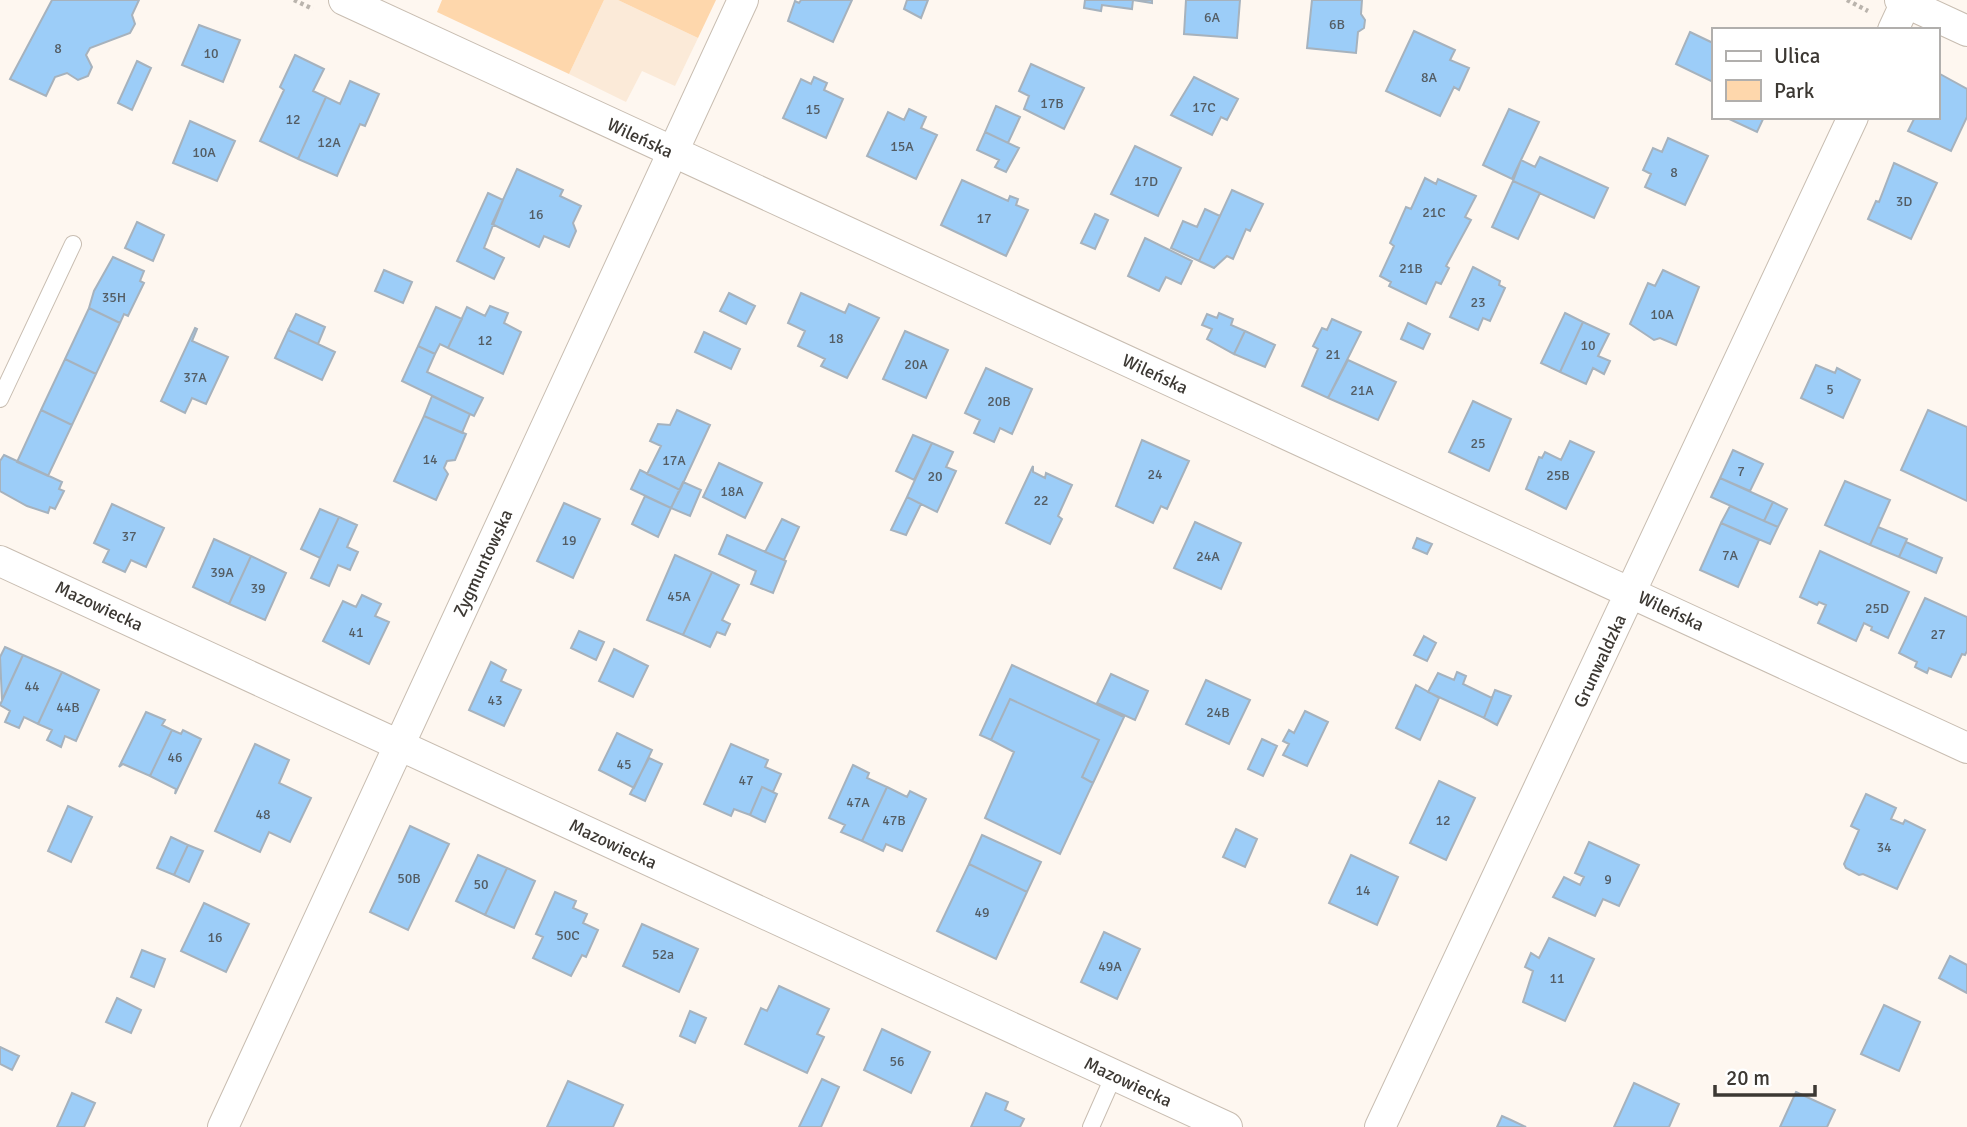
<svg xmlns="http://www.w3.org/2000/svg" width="1967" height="1127" viewBox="0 0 1967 1127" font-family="Signika,sans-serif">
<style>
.built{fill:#fbead8}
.green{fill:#fed7ac}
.building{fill:#9ccdf8;stroke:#a6b2bd;stroke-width:2}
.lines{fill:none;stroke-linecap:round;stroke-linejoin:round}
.lane-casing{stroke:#c8bdb1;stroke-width:18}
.street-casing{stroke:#c8bdb1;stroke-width:32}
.path{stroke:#bab4ad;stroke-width:4.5;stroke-dasharray:3.5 3.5;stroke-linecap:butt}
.lane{stroke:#fff;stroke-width:16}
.street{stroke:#fff;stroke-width:30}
.labels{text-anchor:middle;stroke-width:6;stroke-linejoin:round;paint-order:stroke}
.number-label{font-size:14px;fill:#545d64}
.street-label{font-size:18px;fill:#3c3833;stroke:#fff}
</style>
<rect width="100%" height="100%" fill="#fef7f0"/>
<path class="built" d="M604 0H618L698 38 675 86 642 71 626 102 569 74Z"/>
<path class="green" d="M442 0H604L569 74 437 12Z
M618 0H716L698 38Z"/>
<path class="building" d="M52 0H139L132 15 135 24 130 33 90 48 86 55 92 67 88 76 78 80 67 73 55 77 46 96 10 79Z
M801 0H852L833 42 788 21 795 1 799 3Z
M907 0H928L921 18 904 9Z
M1085 0H1152V3L1133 0 1132 9 1102 5 1101 11 1084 8Z
M1186 0H1240L1237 38 1184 34Z
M1312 0H1362L1361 14 1365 20 1364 28 1358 32 1356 53 1307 48Z
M199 25 240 40 223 82 182 65Z
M1414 31 1455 50 1450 60 1469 68 1459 90 1454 87 1440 116 1386 91Z
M1690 32 1713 43V82L1676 64Z
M295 55 324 69 313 91 326 97 298 159 260 141 284 90 280 87Z
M137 61 151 68 132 110 118 103Z
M1031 64 1084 88 1064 129 1024 109 1029 96 1019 91Z
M1940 74 1967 89V117L1951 151 1908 131 1915 117H1937V75Z
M814 77 827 83 824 90 843 99 826 138 783 118 801 79 811 84Z
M1194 77 1238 99 1227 120 1221 117 1212 135 1171 115Z
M350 81 379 94 365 126 360 124 337 176 298 159 326 97 340 104Z
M996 106 1020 117 1008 143 985 132Z
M909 109 926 117 921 128 937 135 916 179 867 156 888 112 904 120Z
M1509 109 1539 122 1512 179 1483 165Z
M1725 117H1764L1757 132Z
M190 121 235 141 217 181 173 163Z
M985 132 1019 148 1006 172 995 167 999 160 977 150Z
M1668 138 1708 156 1685 205 1645 187 1651 174 1643 170 1653 148 1662 152Z
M1135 146 1181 168 1158 216 1111 194Z
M1540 157 1608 188 1594 218 1513 181 1521 160 1535 167Z
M1894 163 1937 183 1911 239 1868 219 1876 201 1879 202Z
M517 169 563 190 560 196 581 206 573 223 576 231 569 247 544 236 539 247 492 224Z
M1425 178 1436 184 1438 179 1476 196 1465 217 1471 220 1446 266 1449 268 1441 284 1436 282 1426 304 1389 286 1391 282 1380 276 1394 246 1390 243 1406 207 1411 209Z
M962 180 1008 201 1010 196 1018 199 1016 205 1028 210 1006 256 941 225Z
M1513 181 1540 193 1518 239 1492 227Z
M1232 190 1263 204 1250 231 1246 229 1233 259 1227 256 1214 268 1199 261Z
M488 193 503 200 484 248 504 258 494 279 457 261Z
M1205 209 1220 216 1199 261 1171 248 1183 221 1197 227Z
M1095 214 1108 220 1095 249 1081 243Z
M137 222 164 235 153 261 125 248Z
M1145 238 1192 261 1181 284 1166 277 1159 291 1128 276Z
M113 257 144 271 140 281 144 283 128 316 124 314 120 323 89 308 94 291Z
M1473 267 1500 281 1499 285 1505 288 1490 321 1483 318 1478 330 1450 317Z
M384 270 412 282 403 303 375 291Z
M1663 270 1699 287 1676 345 1660 338 1654 340 1630 324 1648 283 1655 286Z
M729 293 755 306 746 324 720 311Z
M801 293 845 313 849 304 879 318 847 378 821 366 825 359 798 346 805 331 788 323Z
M490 306 508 313 504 323 521 332 503 374 448 348 467 307 485 316Z
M436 307 462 319 448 348 440 344 435 354 418 346Z
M89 308 120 323 96 374 65 359Z
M1219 313 1233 319 1231 325 1245 331 1234 354 1207 339 1212 329 1202 325 1207 314 1217 318Z
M1565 313 1583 322 1560 372 1541 363Z
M296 314 325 327 318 344 288 330Z
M1332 319 1361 332 1328 398 1302 386 1318 349 1313 346 1322 328 1327 330Z
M1583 322 1609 334 1598 356 1610 361 1604 374 1593 368 1586 384 1560 372Z
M1408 323 1430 334 1423 349 1401 339Z
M195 328 197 329 192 341 228 357 206 404 192 398 185 413 161 401Z
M288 330 335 352 322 380 275 358Z
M905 331 948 350 926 398 883 379Z
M1245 331 1275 345 1265 367 1234 354Z
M704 332 740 349 731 369 695 352Z
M418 346 435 354 427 372 483 398 474 416 402 381Z
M65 359 96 374 72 425 41 410Z
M1348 360 1396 382 1378 420 1328 398Z
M1816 365 1835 373 1837 368 1860 380 1843 418 1801 398Z
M986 368 1032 389 1012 434 1000 428 994 442 974 433 980 420 965 413Z
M432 396 470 414 462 433 424 416Z
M1473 401 1511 419 1489 471 1449 452Z
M41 410 72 425 48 476 17 462Z
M677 410 710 425 680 490 647 474 661 446 650 441 658 424 670 425Z
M1928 410 1967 427V501L1901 470Z
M424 416 466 434 455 460 447 461 444 468 448 474 436 500 394 481Z
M913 435 932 443 914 480 896 471Z
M1142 440 1189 461 1167 509 1161 506 1153 523 1116 506Z
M1570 441 1594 452 1566 509 1526 489 1539 457 1542 458 1545 452 1561 460Z
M932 443 953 452 946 467 956 471 937 512 907 497Z
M1733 450 1763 464 1750 491 1720 478Z
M4 455 62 482 59 489 64 491 55 509 50 507 48 513 27 506 0 491V461Z
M719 463 762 483 745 518 703 497Z
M1033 466V472L1045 478 1046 473 1072 485 1058 516 1062 519 1050 544 1006 523Z
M640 470 680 490 671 508 631 489Z
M1720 478 1773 502 1764 521 1711 497Z
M1845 481 1890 500 1870 545 1825 525Z
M683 482 701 490 690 516 671 508Z
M645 496 671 508 658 537 632 524Z
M907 497 921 504 906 535 891 530Z
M1773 502 1787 509 1778 527 1764 521Z
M564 503 600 519 573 578 537 561Z
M112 504 164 528 146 567 131 560 125 572 103 562 109 550 94 543Z
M1730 506 1778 527 1770 544 1721 523Z
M320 509 339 517 320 558 301 549Z
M339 517 357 525 347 547 358 552 350 570 338 565 329 586 311 578Z
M782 519 799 527 784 560 765 552Z
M1195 522 1241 543 1221 589 1174 568Z
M1721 523 1759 540 1738 587 1700 570Z
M1878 527 1907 539 1899 557 1870 545Z
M727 535 786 561 773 593 751 584 756 571 719 554Z
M1417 538 1432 544 1427 554 1413 548Z
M214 539 251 556 229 604 193 587Z
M1906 542 1942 558 1936 573 1899 557Z
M1820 551 1909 592 1888 638 1871 630 1872 627 1864 623 1856 641 1818 623 1826 605 1819 602 1817 605 1800 597Z
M675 555 712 572 683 635 647 620Z
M251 556 286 573 265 620 229 604Z
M712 572 739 585 722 620 730 624 725 635 717 632 710 647 683 635Z
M362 595 381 604 375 616 389 622 369 664 323 641 343 601 356 607Z
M1925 598 1967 617V651L1965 655 1962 654 1951 677 1929 668 1927 673 1915 667 1917 662 1899 653Z
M579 631 604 642 596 660 571 648Z
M1424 636 1436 643 1427 661 1414 655Z
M5 647 23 655 2 700 0 657Z
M614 649 648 666 633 697 599 681Z
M23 655 62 672 38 724 24 717 19 728 5 722 10 711 0 705Z
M491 662 506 670 501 681 521 690 504 726 469 710Z
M1012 665 1124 717 1093 783 1082 777 1099 740 1010 699 991 740 980 735Z
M62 672 99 690 76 741 65 736 61 747 47 740 52 730 38 724Z
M1457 672 1466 676 1463 684 1492 698 1484 718 1428 692 1438 673 1454 680Z
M1111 674 1148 691 1135 720 1097 703Z
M1206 680 1250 700 1229 744 1186 724Z
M1416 685 1439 698 1420 740 1396 728Z
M1495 690 1511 696 1497 725 1484 718Z
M1010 699 1099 740 1082 777 1093 783 1060 854 985 818 1014 752 991 740Z
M1305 711 1328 722 1307 766 1283 755 1289 744 1283 741 1289 730 1294 733Z
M146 712 165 720 162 725 172 730 150 776 123 764 119 767Z
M172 730 181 734 183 730 201 739 175 794 176 789 150 776Z
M617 733 652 750 634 788 599 770Z
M1262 739 1277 746 1263 776 1248 769Z
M255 744 289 760 279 783 311 798 290 842 269 832 260 852 215 831Z
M731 744 768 760 765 767 781 774 773 792 762 787 750 815 734 809 731 816 704 804Z
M649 758 662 764 645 801 630 794Z
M853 765 869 773 867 778 887 787 862 841 841 832 845 825 829 818Z
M1439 781 1475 798 1446 860 1410 843Z
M762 787 777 794 765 822 750 815Z
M887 787 907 797 910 791 926 799 902 851 886 844 883 851 862 841Z
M1866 794 1896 808 1891 819 1903 824 1905 820 1925 830 1897 889 1863 874 1859 875 1846 868 1844 864 1859 830 1851 826Z
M68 806 92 817 71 862 48 851Z
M410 826 449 844 408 930 370 912Z
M1236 829 1257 839 1245 867 1223 857Z
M982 835 1041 862 1027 892 969 864Z
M171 837 188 845 174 875 157 868Z
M1589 842 1639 865 1619 906 1603 899 1595 916 1553 897 1564 877 1580 885 1584 877 1575 873Z
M188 845 203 851 189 882 174 875Z
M478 855 507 868 485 915 456 901Z
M1351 855 1398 877 1377 925 1329 903Z
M969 864 1027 892 996 959 937 931Z
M507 868 535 881 514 928 485 915Z
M555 892 576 901 573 908 587 914 583 923 598 930 586 957 582 955 571 976 533 958 543 937 536 934Z
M204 903 249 924 226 972 181 951Z
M642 924 698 949 679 992 623 966Z
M1104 932 1140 949 1117 999 1081 982Z
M1549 938 1594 959 1565 1021 1523 1002 1533 971 1525 967 1531 953 1539 958Z
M142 950 165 959 154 987 131 977Z
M1950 956 1967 965V993L1939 978Z
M779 986 829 1009 817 1034 824 1037 807 1073 745 1044 761 1008 767 1011Z
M117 998 141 1010 131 1033 106 1022Z
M1884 1005 1920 1022 1899 1071 1861 1054Z
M690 1011 706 1018 695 1043 680 1036Z
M882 1029 930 1052 911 1093 864 1070Z
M0 1047 19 1056 12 1070 0 1064Z
M822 1079 839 1087 821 1127H799Z
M568 1081 623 1105 613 1127H547Z
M1634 1083 1679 1104 1669 1127H1614Z
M1796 1092 1835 1110 1827 1127H1780Z
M72 1093 95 1103 84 1127H57Z
M986 1093 1008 1102 1005 1110 1024 1119 1020 1127H971Z
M1502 1116 1511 1120 1526 1127H1497Z"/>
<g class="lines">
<defs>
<path id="lane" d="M0 399 73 244
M1091 1127 1114 1075"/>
<path id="street" d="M344 0 1967 748
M1900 0 1967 31
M1893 30 1907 0
M0 561 1227 1127
M223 1127 743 0
M1380 1127 1853 117"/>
</defs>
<use href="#lane" class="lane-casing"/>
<use href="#street" class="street-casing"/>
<path class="path" d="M294 0 313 9
M1847 0 1868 11"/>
<use href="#lane" class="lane"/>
<use href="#street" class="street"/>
</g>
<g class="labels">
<g class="number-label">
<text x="1212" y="22">6A</text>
<text x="1337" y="29">6B</text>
<text x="58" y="53">8</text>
<text x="211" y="58">10</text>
<text x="1429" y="82">8A</text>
<text x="1052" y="108">17B</text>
<text x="1204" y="112">17C</text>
<text x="813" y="114">15</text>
<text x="293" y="124">12</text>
<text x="329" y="147">12A</text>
<text x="902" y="151">15A</text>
<text x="204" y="157">10A</text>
<text x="1674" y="177">8</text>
<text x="1146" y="186">17D</text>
<text x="1904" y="206">3D</text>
<text x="1434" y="217">21C</text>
<text x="536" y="219">16</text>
<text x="984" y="223">17</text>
<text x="1411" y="273">21B</text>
<text x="114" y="302">35H</text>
<text x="1478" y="307">23</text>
<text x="1662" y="319">10A</text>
<text x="836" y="343">18</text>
<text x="485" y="345">12</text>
<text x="1588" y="350">10</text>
<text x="1333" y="359">21</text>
<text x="916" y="369">20A</text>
<text x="195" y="382">37A</text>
<text x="1830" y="394">5</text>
<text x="1362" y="395">21A</text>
<text x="999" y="406">20B</text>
<text x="1478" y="448">25</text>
<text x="430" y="464">14</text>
<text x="674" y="465">17A</text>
<text x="1741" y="476">7</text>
<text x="1155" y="479">24</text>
<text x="1558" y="480">25B</text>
<text x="935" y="481">20</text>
<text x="732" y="496">18A</text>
<text x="1041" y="505">22</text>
<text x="129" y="541">37</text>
<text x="569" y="545">19</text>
<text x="1730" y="560">7A</text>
<text x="1208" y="561">24A</text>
<text x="222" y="577">39A</text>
<text x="258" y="593">39</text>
<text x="679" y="601">45A</text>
<text x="1877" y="613">25D</text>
<text x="356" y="637">41</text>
<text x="1938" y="639">27</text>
<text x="32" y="691">44</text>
<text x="495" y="705">43</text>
<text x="68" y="712">44B</text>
<text x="1218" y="717">24B</text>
<text x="175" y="762">46</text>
<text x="624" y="769">45</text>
<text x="746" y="785">47</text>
<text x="858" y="807">47A</text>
<text x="263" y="819">48</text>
<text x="894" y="825">47B</text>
<text x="1443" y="825">12</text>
<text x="1884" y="852">34</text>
<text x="409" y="883">50B</text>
<text x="1608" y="884">9</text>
<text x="481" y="889">50</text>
<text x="1363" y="895">14</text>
<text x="982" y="917">49</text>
<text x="568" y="940">50C</text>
<text x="215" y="942">16</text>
<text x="663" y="959">52a</text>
<text x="1110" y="971">49A</text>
<text x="1557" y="983">11</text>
<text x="897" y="1066">56</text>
</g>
<g class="street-label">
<text transform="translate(640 138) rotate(25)" y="6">Wileńska</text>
<text transform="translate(1155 374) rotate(25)" y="6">Wileńska</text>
<text transform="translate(483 563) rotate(-65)" y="6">Zygmuntowska</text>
<text transform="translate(99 606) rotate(25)" y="6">Mazowiecka</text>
<text transform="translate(1671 611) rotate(25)" y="6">Wileńska</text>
<text transform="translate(1600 661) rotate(-65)" y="6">Grunwaldzka</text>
<text transform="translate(613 844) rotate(25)" y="6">Mazowiecka</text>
<text transform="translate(1128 1082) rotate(25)" y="6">Mazowiecka</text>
</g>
</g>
<rect x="1712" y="28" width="228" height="91" fill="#ffffff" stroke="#b1afad" stroke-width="2"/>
<rect x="1726" y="51" width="35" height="10" fill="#ffffff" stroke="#b1afad" stroke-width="2"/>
<text x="1774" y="63" font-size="21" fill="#3c3833">Ulica</text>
<rect x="1726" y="80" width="35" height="21" fill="#fed7ac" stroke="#b1afad" stroke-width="2"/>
<text x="1774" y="98" font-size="21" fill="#3c3833">Park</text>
<path d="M1715 1085v10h100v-10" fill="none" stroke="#3c3833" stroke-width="3.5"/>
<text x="1726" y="1085" font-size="21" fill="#3c3833" stroke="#ffffff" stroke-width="5" paint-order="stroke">20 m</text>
</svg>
